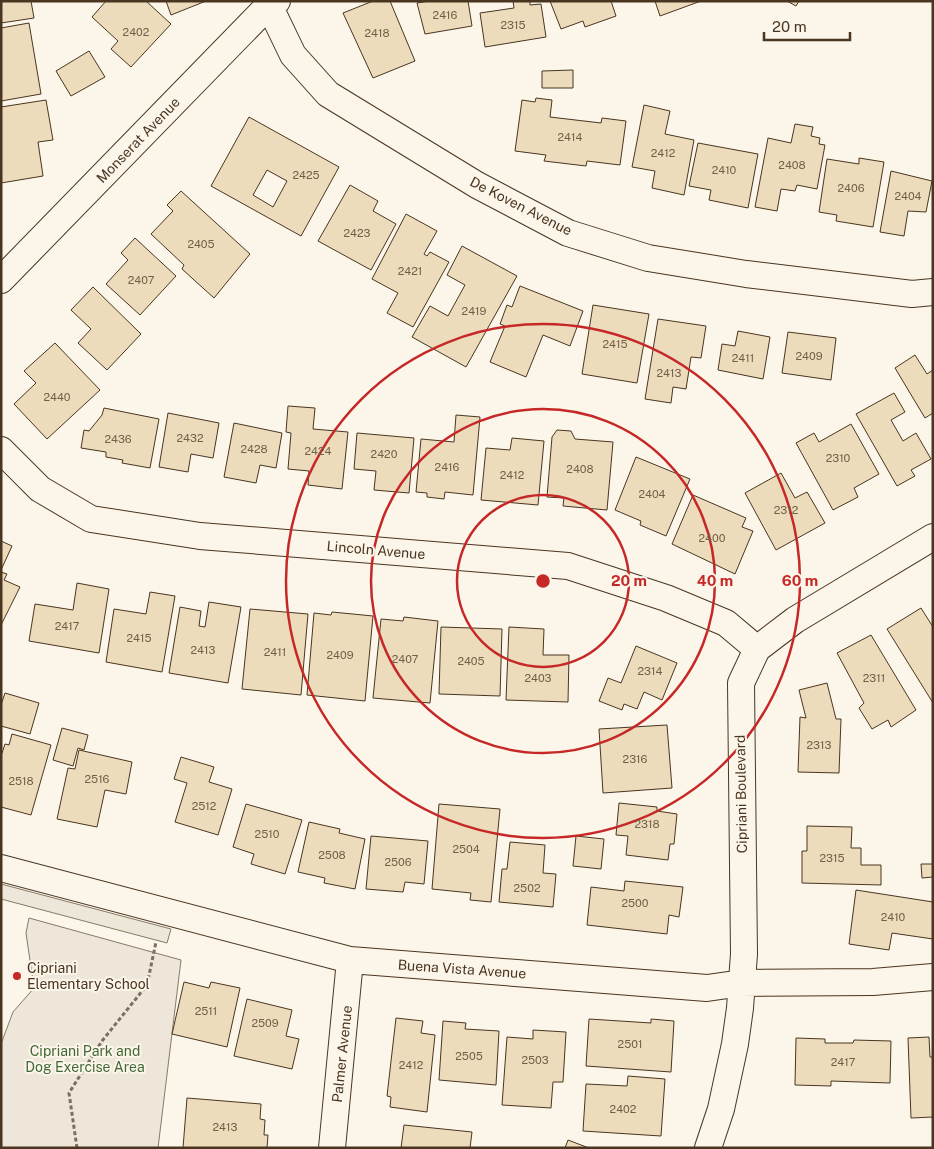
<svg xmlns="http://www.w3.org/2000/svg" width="934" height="1149" viewBox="0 0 934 1149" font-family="'Public Sans',sans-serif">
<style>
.green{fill:#ede6d9;stroke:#887966}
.parking{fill:#ede7d9;stroke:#887966}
.building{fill:#ecdcbc;stroke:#4a3520;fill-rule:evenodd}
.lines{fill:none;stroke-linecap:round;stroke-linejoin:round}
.street-casing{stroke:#4a3520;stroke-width:28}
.path{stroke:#7f6f5c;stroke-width:3;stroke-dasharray:4 2.5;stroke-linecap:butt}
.street{stroke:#fbf6e9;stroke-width:26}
.ring{fill:none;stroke:#c62828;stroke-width:2.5}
.poi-dot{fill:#c62828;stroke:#fbf6e9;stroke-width:2}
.labels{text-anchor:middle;stroke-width:4;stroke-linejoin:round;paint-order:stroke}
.number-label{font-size:11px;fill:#725f47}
.street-label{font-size:14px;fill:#4a3520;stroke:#fbf6e9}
.poi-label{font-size:14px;fill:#4a3520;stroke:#fbf6e9;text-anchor:start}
.park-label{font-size:14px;fill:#436837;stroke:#fbf6e9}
.centre{fill:#c62828;stroke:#fbf6e9;stroke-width:2.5}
.ring-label{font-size:15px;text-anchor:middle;font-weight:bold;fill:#c62828;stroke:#fbf6e9;stroke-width:4;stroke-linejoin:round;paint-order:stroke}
</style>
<rect width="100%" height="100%" fill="#fbf6e9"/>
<path class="green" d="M29 918 181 960 158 1148H1V1044L13 1012 34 988 26 933Z"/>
<path class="parking" d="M1 884 171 929 167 943 1 899Z"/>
<path class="building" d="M1 1H31L34 18 1 23Z
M106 1H146L171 24 131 67 111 49 118 41 92 17Z
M166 1H206L171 15Z
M373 1H390L415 61 373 78 343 13Z
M429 1H468L472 26 425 34 417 3Z
M513 1H530V5L541 4 546 37 485 47 480 13 514 8Z
M550 1H611L616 16 585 27 583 21 561 29Z
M655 1H701L660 16Z
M787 1H799L796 6Z
M29 23 41 94 1 101V28Z
M89 51 105 77 71 96 56 71Z
M573 70V88H542V71Z
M536 98 552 100 550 117 601 123 602 118 626 121 620 165 587 161 586 166 544 161 546 155 515 151 522 100 535 102Z
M46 100 53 140 38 142 43 176 1 183V107Z
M644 105 670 111 665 134 694 140 684 195 652 188 655 171 632 167Z
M249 117 339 167 301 236 211 186ZM267 170 287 181 273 207 253 195Z
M795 124 813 127 811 136 820 138 819 144 825 145 817 189 797 185 795 191 781 189 777 211 755 207 768 138 791 143Z
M698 143 758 154 748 208 709 200 711 190 689 186Z
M859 158 884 162 873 227 836 221 837 215 819 212 827 159 859 164Z
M891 171 932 181 926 212 908 211 904 236 880 232Z
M350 185 378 201 373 211 396 224 371 270 318 241Z
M181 191 250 254 214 298 182 269 184 265 151 234 173 211 167 205Z
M406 214 437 231 424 254 427 256 430 252 449 262 413 327 387 313 398 293 372 279Z
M135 238 176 276 140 315 106 284 128 260 121 253Z
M462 246 517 276 466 367 412 337 430 306 448 316 465 285 447 275Z
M520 286 583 311 570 346 543 335 526 377 490 362 505 326 500 324 507 305 512 307Z
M93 287 141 334 107 370 78 343 91 329 71 310Z
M593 305 649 314 637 383 582 374Z
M658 319 706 326 701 358 691 357 686 389 673 387 671 403 645 399Z
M738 331 770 337 763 379 718 370 722 344 735 346Z
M788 332 836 338 831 380 782 373Z
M55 343 100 390 47 439 14 404 36 383 24 371Z
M915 355 927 374 933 370V413L925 418 895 368Z
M894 393 905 412 891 420 903 441 916 433 931 459 911 470 915 476 897 486 856 414Z
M288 406 315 408 313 429 348 432 342 489 308 485 309 471 288 469 291 433 286 432Z
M104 408 159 419 150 468 122 463 123 460 106 457V452L81 448 84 430 89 431 102 415Z
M168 413 219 423 213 458 191 454 188 472 159 467Z
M456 415 480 417 473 495 445 492 444 499 427 497V493L416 492 421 439 454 442Z
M234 423 282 433 276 468 260 465 256 483 224 477Z
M851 424 879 474 854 488 858 497 833 510 796 443 814 433 819 442Z
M557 430 571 431 575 439 613 442 607 510 563 506 564 498 547 497 552 437Z
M357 433 414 438 409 493 374 490 376 471 354 469Z
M512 438 544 441 538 505 481 500 486 448 510 450Z
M636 457 690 479 666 536 640 525 641 521 615 510Z
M781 473 795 498 807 492 825 523 776 550 745 493Z
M693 495 746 518 742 527 753 531 735 574 672 544Z
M1 541 12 546 1 570Z
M1 572 7 574 4 580 20 587 1 625Z
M77 583 109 589 99 653 29 641 35 604 73 610Z
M150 592 175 596 162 672 106 662 114 609 146 614Z
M209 602 241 607 228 683 169 673 180 607 201 611 199 626 205 627Z
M921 608 933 627V703L887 629Z
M250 609 308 614 301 695 242 689Z
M332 612 373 616 365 701 307 695 314 613 331 615Z
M404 617 438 621 430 703 373 698 381 619 403 621Z
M441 627 502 629 500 696 439 694Z
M509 627 544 629 543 655H569L568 702 506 700Z
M871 635 916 710 891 727 888 720 872 729 859 708 864 703 837 653Z
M636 646 677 663 662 700 644 692 637 709 624 704 622 710 599 701 608 678 621 683Z
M827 683 836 719H841L839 773 798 772 800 717 806 718 799 690Z
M5 693 39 703 30 734 1 726V705Z
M667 725 672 788 603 793 599 729Z
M62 728 88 735 84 750 78 748 73 766 53 760Z
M12 734 51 745 31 815 1 807V756L5 744 9 745Z
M79 750 132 762 126 794 105 790 97 827 57 819 68 768 75 769Z
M181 757 214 767 209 782 232 789 218 835 175 822 187 783 174 779Z
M619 803 657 807V811L677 814 674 844H670L668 860 626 855 628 836 616 835Z
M246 804 302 820 285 874 251 864 254 854 233 847Z
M439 804 500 809 491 902 470 900 471 893 432 889Z
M309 822 340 829 339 833 365 839 355 889 324 883 325 878 298 872Z
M807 826 852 827 851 848H861V865H881V885L802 883V851H807Z
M371 836 428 841 424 884 405 882 403 892 366 889Z
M576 836 604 839 601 869 573 866Z
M510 842 545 845 543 873 556 874 553 907 499 902 502 869H507Z
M921 864H933V877L922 878Z
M625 881 683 887 679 917 669 915 667 934 587 925 591 887 624 891Z
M856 890 933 902V939L892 933 889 950 849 944Z
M184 982 209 988 211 982 240 988 227 1047 172 1034Z
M247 999 292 1010 286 1036 299 1039 292 1069 234 1056Z
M396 1018 423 1021 421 1033 435 1035 427 1112 390 1107 391 1097 387 1096Z
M589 1019 651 1023V1019L674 1021 671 1072 586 1066Z
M443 1021 466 1023 465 1029 499 1031 496 1085 439 1080Z
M533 1030 566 1032 563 1082H553L551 1108 502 1105 507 1037 533 1039Z
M929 1037 930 1057H933V1117L911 1118 908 1038Z
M796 1038 825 1039V1043H853L854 1040 891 1041 890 1083 831 1081V1086L795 1085Z
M628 1076 665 1079 661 1136 583 1131 586 1084 627 1086Z
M187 1098 261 1104 260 1119 265 1120 264 1135H268L267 1148H183Z
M404 1125 472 1132 470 1148H401Z
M568 1140 589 1148H565Z"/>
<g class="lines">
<defs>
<path id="street" d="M267 1 293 55 328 94 477 185 568 233 648 258 746 274 912 294 933 292
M1 280 268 6 277 1
M1 450 40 489 91 519 200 536 568 566 666 598 726 623 757 649
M1 868 350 960 707 988 742 983 873 982 933 977
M332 1148 350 960
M708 1148 721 1109 735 1044 740 1008 744 954 741 683 757 649 795 620 933 537"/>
</defs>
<use href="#street" class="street-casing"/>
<path class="path" d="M77 1148 69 1093 102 1041 147 985 156 942"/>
<use href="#street" class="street"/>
</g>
<g class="ring">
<circle cx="543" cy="581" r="86"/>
<circle cx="543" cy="581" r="172"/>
<circle cx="543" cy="581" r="257"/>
</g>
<circle class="poi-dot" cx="17" cy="976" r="5"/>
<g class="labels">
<g class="number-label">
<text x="445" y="19">2416</text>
<text x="513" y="29">2315</text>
<text x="136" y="36">2402</text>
<text x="377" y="37">2418</text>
<text x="570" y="141">2414</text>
<text x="663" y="157">2412</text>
<text x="792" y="169">2408</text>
<text x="724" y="174">2410</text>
<text x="306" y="179">2425</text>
<text x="851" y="192">2406</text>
<text x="908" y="200">2404</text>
<text x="357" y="237">2423</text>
<text x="201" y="248">2405</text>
<text x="410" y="275">2421</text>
<text x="141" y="284">2407</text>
<text x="474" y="315">2419</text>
<text x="615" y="348">2415</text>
<text x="809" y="360">2409</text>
<text x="743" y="362">2411</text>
<text x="669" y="377">2413</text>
<text x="57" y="401">2440</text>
<text x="190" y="442">2432</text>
<text x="118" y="443">2436</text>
<text x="254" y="453">2428</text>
<text x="318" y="455">2424</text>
<text x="384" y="458">2420</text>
<text x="838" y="462">2310</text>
<text x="447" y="471">2416</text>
<text x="580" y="473">2408</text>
<text x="512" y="479">2412</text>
<text x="652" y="498">2404</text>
<text x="786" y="514">2312</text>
<text x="712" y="542">2400</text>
<text x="67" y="630">2417</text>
<text x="139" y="642">2415</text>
<text x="203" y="654">2413</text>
<text x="275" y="656">2411</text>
<text x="340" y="659">2409</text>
<text x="405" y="663">2407</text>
<text x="471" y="665">2405</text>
<text x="650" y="675">2314</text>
<text x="538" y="682">2403</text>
<text x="874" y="682">2311</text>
<text x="819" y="749">2313</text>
<text x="635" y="763">2316</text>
<text x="97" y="783">2516</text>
<text x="21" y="785">2518</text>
<text x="204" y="810">2512</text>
<text x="647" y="828">2318</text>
<text x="267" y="838">2510</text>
<text x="466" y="853">2504</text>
<text x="332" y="859">2508</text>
<text x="832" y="862">2315</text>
<text x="398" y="866">2506</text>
<text x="527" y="892">2502</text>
<text x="635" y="907">2500</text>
<text x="893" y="921">2410</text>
<text x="206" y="1015">2511</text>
<text x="265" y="1027">2509</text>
<text x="630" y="1048">2501</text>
<text x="469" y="1060">2505</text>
<text x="535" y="1064">2503</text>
<text x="843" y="1066">2417</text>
<text x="411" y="1069">2412</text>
<text x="623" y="1113">2402</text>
<text x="225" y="1131">2413</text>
</g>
<g class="street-label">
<text transform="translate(138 140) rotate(-46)" y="5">Monserat Avenue</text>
<text transform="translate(521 206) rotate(27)" y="5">De Koven Avenue</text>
<text transform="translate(376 550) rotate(5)" y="5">Lincoln Avenue</text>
<text transform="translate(741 794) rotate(-91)" y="5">Cipriani Boulevard</text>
<text transform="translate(462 969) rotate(4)" y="5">Buena Vista Avenue</text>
<text transform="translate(342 1054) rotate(-84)" y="5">Palmer Avenue</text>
</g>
<g class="poi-label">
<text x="27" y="973">Cipriani<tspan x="27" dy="16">Elementary School</tspan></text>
</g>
<g class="park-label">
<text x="85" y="1056">Cipriani Park and<tspan x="85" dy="16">Dog Exercise Area</tspan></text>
</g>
</g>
<circle cx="543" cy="581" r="8" class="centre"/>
<g class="ring-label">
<text x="629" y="586">20 m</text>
<text x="715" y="586">40 m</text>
<text x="800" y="586">60 m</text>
</g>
<rect width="934" height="1149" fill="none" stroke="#4a3520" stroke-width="5"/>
<path d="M764 32v8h86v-8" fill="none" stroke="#4a3520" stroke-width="2.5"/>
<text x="772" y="32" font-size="15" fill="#4a3520" stroke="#fbf6e9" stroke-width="4" paint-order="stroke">20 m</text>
</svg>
